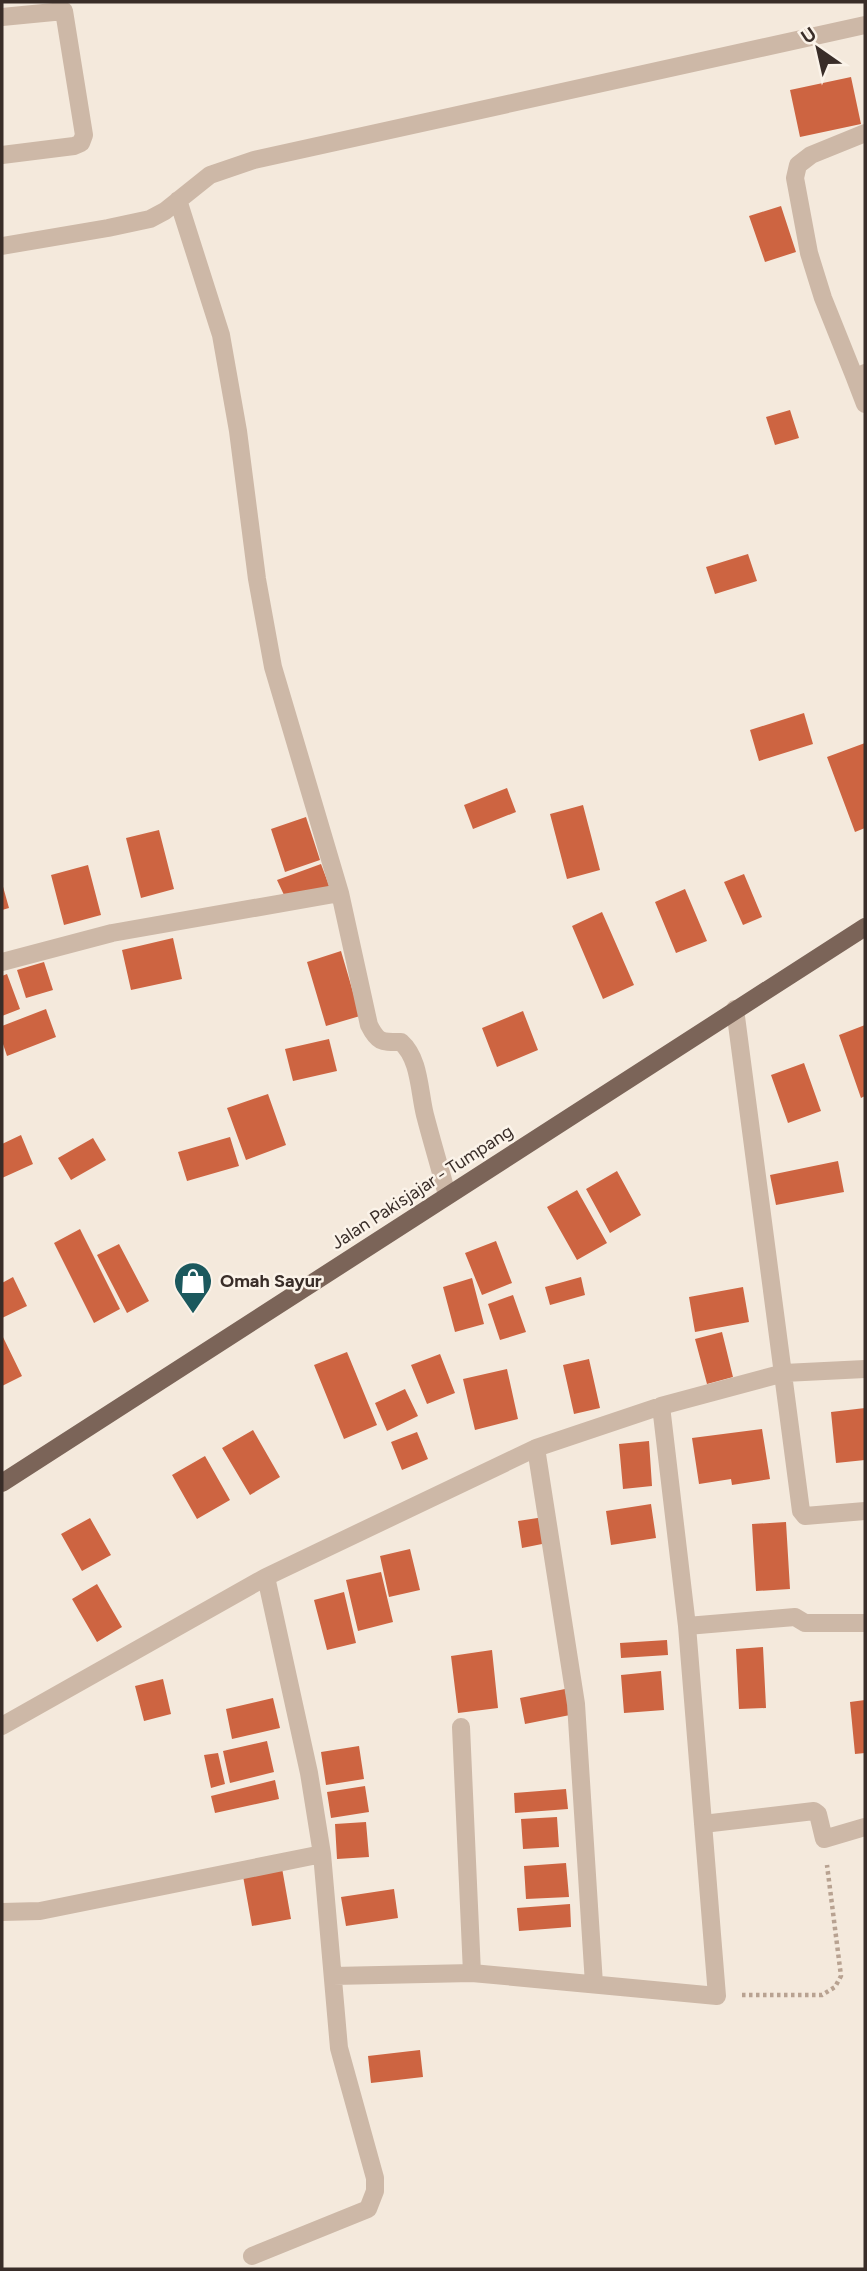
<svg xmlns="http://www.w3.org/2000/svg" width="867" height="2271" viewBox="0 0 867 2271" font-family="Figtree,sans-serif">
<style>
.building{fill:#cd6441}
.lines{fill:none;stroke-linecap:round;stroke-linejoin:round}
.path{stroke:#b8a291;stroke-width:4.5;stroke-dasharray:3.5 3.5;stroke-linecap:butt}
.minor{stroke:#cdb8a7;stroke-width:18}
.primary{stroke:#7b6458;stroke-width:18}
.labels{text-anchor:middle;stroke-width:5;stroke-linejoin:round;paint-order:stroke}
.street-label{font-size:18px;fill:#392d28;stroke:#fbf3e9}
.poi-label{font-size:18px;font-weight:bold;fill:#392d28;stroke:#fbf3e9;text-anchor:start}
</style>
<rect width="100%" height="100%" fill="#f4e9dc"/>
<path class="building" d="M851 77 861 124 800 137 790 90Z
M781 206 796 252 765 262 749 216Z
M790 410 799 438 775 445 766 417Z
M748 554 757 581 715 594 706 567Z
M804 713 813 744 759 761 750 730Z
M865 743V828L855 832 827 757Z
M507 788 516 812 473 829 464 805Z
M583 805 600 870 567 879 550 814Z
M306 817 320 860 285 872 271 829Z
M159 830 174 889 141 898 126 838Z
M321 864 330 888 284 895 277 880Z
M88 865 101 915 64 925 51 875Z
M744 874 762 917 743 925 724 882Z
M2 883 9 908 2 910Z
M685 889 707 941 676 953 655 902Z
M602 912 634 985 603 999 572 926Z
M173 938 182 979 131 990 122 950Z
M341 951 360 1016 326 1026 307 962Z
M44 962 53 990 26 998 17 970Z
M7 974 20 1009 2 1016V976Z
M46 1009 56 1037 7 1056 2 1041V1026Z
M523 1011 538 1050 497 1067 482 1028Z
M865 1025V1096L861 1098 839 1035Z
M329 1039 337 1071 293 1081 285 1049Z
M804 1063 821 1111 788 1123 771 1075Z
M268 1094 286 1145 246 1160 227 1108Z
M21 1135 33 1164 2 1178V1144Z
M230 1137 239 1166 187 1181 178 1152Z
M93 1138 106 1160 71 1180 58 1158Z
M838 1161 844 1192 776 1205 770 1175Z
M617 1171 641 1215 610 1233 586 1189Z
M577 1190 607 1243 577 1260 547 1207Z
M80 1229 120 1309 94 1323 54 1243Z
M496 1241 512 1283 482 1295 465 1253Z
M119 1244 149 1301 127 1313 97 1255Z
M13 1277 27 1306 2 1318V1283Z
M581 1277 585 1295 550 1305 545 1287Z
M472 1278 484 1324 455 1332 443 1287Z
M743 1287 749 1322 695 1332 689 1297Z
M513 1295 526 1332 500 1340 488 1304Z
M722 1332 733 1377 707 1384 695 1339Z
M2 1335 22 1376 2 1386Z
M347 1352 377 1425 344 1439 314 1365Z
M440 1354 455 1393 427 1404 411 1365Z
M589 1359 600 1408 574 1414 563 1365Z
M507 1369 518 1419 475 1430 463 1379Z
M405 1389 418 1416 387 1431 375 1403Z
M865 1408V1460L836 1463 831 1412Z
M762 1429 770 1479 732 1485 731 1479 699 1484 692 1438Z
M253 1430 280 1477 250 1495 222 1448Z
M417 1432 428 1459 402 1470 391 1442Z
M649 1441 652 1486 623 1489 619 1444Z
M205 1456 230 1500 197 1519 172 1475Z
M651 1504 656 1538 611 1545 606 1511Z
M544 1517 547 1543 522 1548 518 1521Z
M90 1518 111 1555 82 1571 61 1534Z
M786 1522 790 1589 756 1591 752 1524Z
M410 1549 420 1590 389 1597 380 1556Z
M381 1572 393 1622 358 1631 346 1580Z
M97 1584 122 1627 97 1642 72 1599Z
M344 1592 356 1643 327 1650 314 1600Z
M667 1640 668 1655 621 1658 620 1643Z
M763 1647 766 1708 739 1709 736 1649Z
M492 1650 498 1708 458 1713 451 1656Z
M661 1671 664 1710 624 1713 621 1675Z
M163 1679 171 1714 144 1721 135 1686Z
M565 1689 570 1715 525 1724 520 1698Z
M273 1698 280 1728 232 1739 226 1709Z
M865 1700V1753L855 1754 850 1702Z
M267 1741 274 1772 230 1783 223 1751Z
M359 1746 364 1779 326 1785 321 1752Z
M218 1753 225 1784 211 1788 204 1755Z
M275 1780 279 1799 215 1813 211 1796Z
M365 1786 369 1812 331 1818 327 1792Z
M566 1789 568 1809 515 1813 514 1793Z
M557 1817 559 1847 523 1849 521 1819Z
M366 1822 369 1857 337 1859 335 1824Z
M566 1863 569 1897 526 1899 524 1866Z
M282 1868 291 1919 252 1926 243 1876Z
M394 1889 398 1918 346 1926 341 1897Z
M570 1904 571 1927 519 1931 517 1908Z
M420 2050 423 2077 371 2083 368 2056Z"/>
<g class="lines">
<path class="path" d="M742 1995H822L835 1987 841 1976 827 1865"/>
<path class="minor" d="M2 17 64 11 84 135 81 143 74 146 2 155
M865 133 811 155 798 165 795 178 809 253 823 298 855 378 865 373
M178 200 221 335 238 431 257 579 273 667 340 893 369 1025C378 1043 382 1042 401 1042 420 1059 419 1091 425 1115 432 1142 440 1168 447 1195
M2 246 108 228 150 219 165 211 210 175 254 160 865 25
M855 378 865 404
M2 962 112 933 340 893
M735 1009 801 1511 805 1516 865 1511
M536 1448 576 1704 594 1984
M687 1626 795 1617 805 1623H865
M2 1726 266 1577 536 1448 661 1406 784 1373 865 1369
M461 1727 472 1973
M703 1824 814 1811 818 1814 824 1839 865 1827
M2 1912 40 1911 322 1854
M333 1976 472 1973 717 1996 687 1626 661 1406
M252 2256 368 2209 375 2191V2178L339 2048 322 1854 309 1773 266 1577"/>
<path class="primary" d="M2 1483 865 927"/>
</g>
<defs>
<symbol id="shop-pin" viewBox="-11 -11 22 30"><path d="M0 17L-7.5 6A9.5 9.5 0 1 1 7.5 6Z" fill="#1b585d" stroke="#fbf3e9"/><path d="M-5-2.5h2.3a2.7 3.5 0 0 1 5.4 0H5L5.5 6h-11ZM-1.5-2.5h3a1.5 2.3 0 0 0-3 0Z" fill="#fff"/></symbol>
</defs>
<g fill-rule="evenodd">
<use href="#shop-pin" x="171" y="1259" width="44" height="60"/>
</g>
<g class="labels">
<g class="street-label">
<text transform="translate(422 1187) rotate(-33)" y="6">Jalan Pakisjajar - Tumpang</text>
</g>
<g class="poi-label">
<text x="220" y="1287">Omah Sayur</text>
</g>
</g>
<rect width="867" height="2271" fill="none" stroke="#392d28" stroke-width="7"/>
<g transform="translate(818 49) rotate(326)" stroke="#fbf3e9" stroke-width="5" paint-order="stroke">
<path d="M0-5L12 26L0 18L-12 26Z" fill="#392d28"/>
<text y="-10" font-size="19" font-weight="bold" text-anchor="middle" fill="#392d28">U</text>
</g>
</svg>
